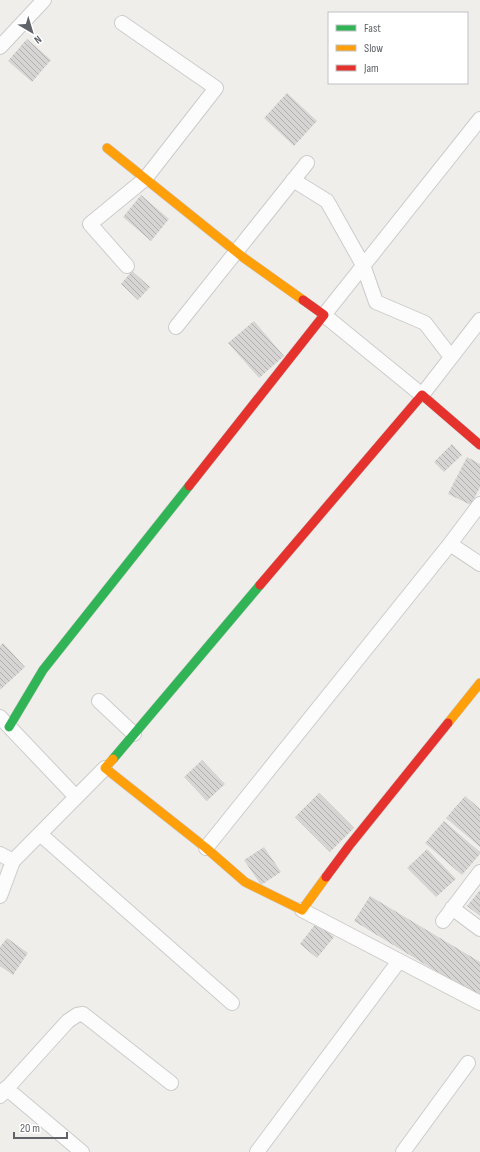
<svg xmlns="http://www.w3.org/2000/svg" width="480" height="1152" viewBox="0 0 480 1152" font-family="'Sofia Sans Condensed',sans-serif">
<style>
.building{fill:url(#building-back-hatch)}
.lines{fill:none;stroke-linecap:round;stroke-linejoin:round}
.street-casing{stroke:#cbcccc;stroke-width:16}
.fast-casing{stroke:#cacacb;stroke-width:10}
.slow-casing{stroke:#cacacb;stroke-width:10}
.jam-casing{stroke:#cacacb;stroke-width:10}
.street{stroke:#fdfcfc;stroke-width:14}
.fast{stroke:#30b455;stroke-width:9}
.slow{stroke:#ff9f0a;stroke-width:9}
.jam{stroke:#e5322d;stroke-width:9}
</style>
<defs>
<pattern id="building-back-hatch" width="6" height="6" patternUnits="userSpaceOnUse"><rect width="6" height="6" fill="#d6d5d3"/><path d="M-1 5l2 2M0 0l6 6M5-1l2 2" fill="none" stroke="#b1b0af"/></pattern>
</defs>
<rect width="100%" height="100%" fill="#efeeea"/>
<path class="building" d="M27 39 51 60 32 82 8 61Z
M287 93 317 121 294 146 264 118Z
M141 195 169 219 151 241 123 217Z
M132 271 150 287 138 300 121 284Z
M254 321 284 356 259 378 228 343Z
M452 444 462 455 444 472 434 462Z
M467 457 480 464V487L471 505 448 494Z
M3 643 25 667 0 690V646Z
M202 760 225 784 207 801 184 777Z
M319 793 354 828 330 852 295 817Z
M465 796 480 809V847L446 818Z
M444 821 480 852V854L462 875 425 843Z
M264 847 281 872 261 885 244 860Z
M427 849 456 879 436 897 407 868Z
M480 890V916L467 906Z
M370 896 480 962V998L354 921Z
M317 922 334 937 317 958 300 944Z
M7 938 28 953 13 975 0 966V947Z"/>
<g class="lines">
<defs>
<path id="street" d="M122 23 216 88 145 179 90 224 127 266
M0 47 44 0
M480 119 324 315 422 395 480 320
M293 180 327 201 363 265 376 302 425 323 451 357
M176 327 307 163
M450 544 480 564
M99 701 134 734
M0 717 76 797
M40 834 232 1003
M206 848 450 544 480 504
M0 854 13 861 105 768
M0 896 13 861
M452 908 480 929
M302 910 480 1003
M443 921 480 872
M6 1088 82 1152
M0 1096 68 1021 77 1015 83 1014 171 1083
M257 1152 399 961
M403 1152 468 1063"/>
<path id="fast" d="M9 727 43 670 189 486
M113 759 260 585"/>
<path id="slow" d="M107 148 244 258 303 300
M448 723 480 683
M113 759 105 768 206 848 245 882 302 910 326 877"/>
<path id="jam" d="M189 486 324 315 303 300
M260 585 422 395 480 445
M326 877 349 846 448 723"/>
</defs>
<use href="#street" class="street-casing"/>
<use href="#fast" class="fast-casing"/>
<use href="#slow" class="slow-casing"/>
<use href="#jam" class="jam-casing"/>
<use href="#street" class="street"/>
<use href="#fast" class="fast"/>
<use href="#slow" class="slow"/>
<use href="#jam" class="jam"/>
</g>
<rect x="328" y="12" width="140" height="72" fill="#ffffff" stroke="#bfc1c3"/>
<rect x="336" y="25" width="20" height="6" fill="#30b455" stroke="#bfc1c3"/>
<text x="364" y="32" font-size="12" fill="#5f6368">Fast</text>
<rect x="336" y="45" width="20" height="6" fill="#ff9f0a" stroke="#bfc1c3"/>
<text x="364" y="52" font-size="12" fill="#5f6368">Slow</text>
<rect x="336" y="65" width="20" height="6" fill="#e5322d" stroke="#bfc1c3"/>
<text x="364" y="72" font-size="12" fill="#5f6368">Jam</text>
<g transform="translate(32 32) rotate(142)" stroke="#ffffff" stroke-width="3" paint-order="stroke">
<path d="M0-3L7 15L0 10L-7 15Z" fill="#5f6368"/>
<text y="-6" font-size="11" font-weight="bold" text-anchor="middle" fill="#5f6368">N</text>
</g>
<path d="M14 1132v6h53v-6" fill="none" stroke="#5f6368" stroke-width="2"/>
<text x="20" y="1132" font-size="12" fill="#5f6368" stroke="#ffffff" stroke-width="3" paint-order="stroke">20 m</text>
</svg>
